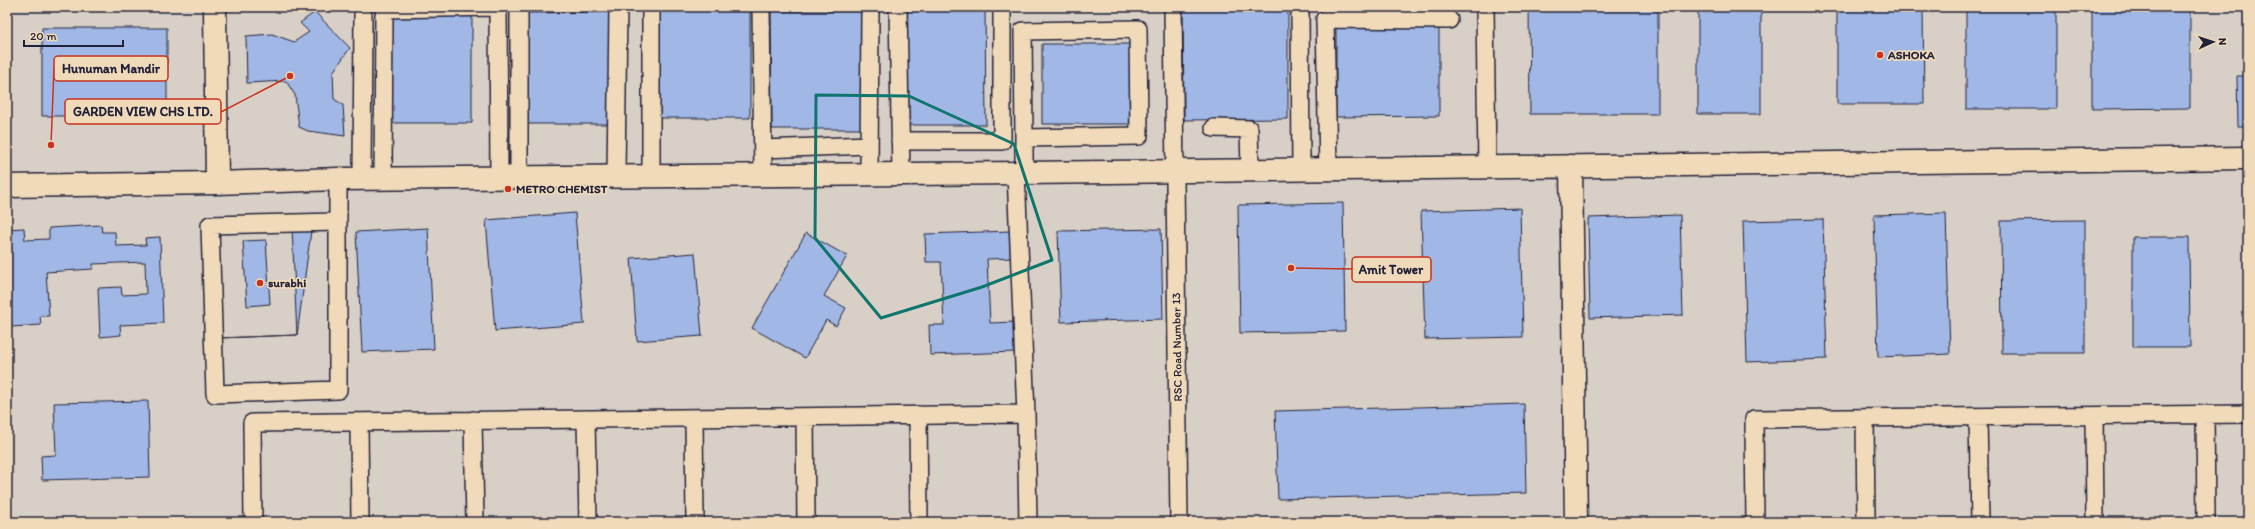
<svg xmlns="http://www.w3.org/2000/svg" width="2255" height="529" viewBox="0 0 2255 529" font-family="Itim,sans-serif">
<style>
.building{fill:#a1b8e6;stroke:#22223b;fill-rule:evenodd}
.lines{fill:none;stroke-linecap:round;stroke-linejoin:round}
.service-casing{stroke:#22223b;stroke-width:20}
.minor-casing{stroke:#22223b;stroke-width:25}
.service{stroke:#f0dab9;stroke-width:17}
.minor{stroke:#f0dab9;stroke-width:22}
.marked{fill:none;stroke:#0f766e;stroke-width:3;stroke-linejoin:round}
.poi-dot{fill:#c8321e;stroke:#f0dab9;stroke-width:1.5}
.labels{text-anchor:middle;stroke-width:3.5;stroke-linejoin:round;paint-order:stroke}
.poi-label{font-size:12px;font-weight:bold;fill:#22223b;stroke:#f0dab9;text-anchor:start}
.street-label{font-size:12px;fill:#22223b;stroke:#f0dab9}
.leader{fill:none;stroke:#c8321e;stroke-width:1.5}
.callout-dot{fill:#c8321e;stroke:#f0dab9;stroke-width:1.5}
.callout{fill:#f0dab9;stroke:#c8321e;stroke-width:1.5}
.callout-label{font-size:13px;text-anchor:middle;font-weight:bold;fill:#22223b}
</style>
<rect width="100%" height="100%" fill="#d8d0c6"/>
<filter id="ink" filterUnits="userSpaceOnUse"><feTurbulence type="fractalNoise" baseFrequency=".025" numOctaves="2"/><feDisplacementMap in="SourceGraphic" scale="8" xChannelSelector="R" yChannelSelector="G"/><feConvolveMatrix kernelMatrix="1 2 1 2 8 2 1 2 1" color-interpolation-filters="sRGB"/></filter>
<g filter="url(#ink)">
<path class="building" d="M656 7H750V118H657Z
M905 7H985L986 125H906Z
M1183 7H1288V119L1184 120Z
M1529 7H1658V114H1530Z
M1698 7H1761V114H1698Z
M1837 7H1923L1924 104H1837Z
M1966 7H2056V109H1966Z
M2092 7H2190V108L2092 109Z
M2245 7H2248V26H2245Z
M771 11H863V129H772Z
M315 12 350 48 333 72 334 99 343 105 345 136 308 131 299 127 295 95 286 81 247 83 246 36 272 34 294 42 309 32 300 23Z
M610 12V124H520V13Z
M472 15V123H392L391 16Z
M1439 26V116L1336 117V27Z
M42 28H167V116H42Z
M1042 44H1134V124H1042Z
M2237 76H2248V126H2238Z
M1343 203 1345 331 1240 333 1238 205Z
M1520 208 1523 337 1425 339 1421 211Z
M575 213 584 324 495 331 486 220Z
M1946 213 1950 354 1878 357 1874 215Z
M1680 215 1683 315 1590 318 1588 218Z
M1823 219 1827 359 1747 362 1743 221Z
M2085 220V353H2002L2001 221Z
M101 225 102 232H115L116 246 146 245 145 238 160 237 163 323 120 325 121 335 100 337 98 288 121 287 122 295 146 294 145 262 93 264V269L46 272 49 316H40L41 325 11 327 7 229 24 228 25 240 49 239V228Z
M292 228 297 335 219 338 214 231ZM266 240 270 304 247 306 243 241Z
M428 228 434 349 362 352 356 232Z
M1161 229 1163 319 1061 322 1058 231Z
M214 231H311L297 335 219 338Z
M1011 231 1012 258 987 259 990 323 1014 322 1016 352 930 355 929 325H944L941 262H926L925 234Z
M806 233 847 256 824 296 846 308 836 326 826 320 805 358 752 328Z
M2133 237H2189L2190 347H2133Z
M695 253 702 336 637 341 631 258Z
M148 401 150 477 42 480 41 456 56 455 54 403Z
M1524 404 1526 493 1278 499 1275 411Z"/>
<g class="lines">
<defs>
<path id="service" d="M519 7V177
M651 7V176
M761 7 763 175
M898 7 901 174
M1173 7 1179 522
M1300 7 1301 170
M1485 7 1487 168
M1214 128 1249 129 1250 170
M900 141H1002V7
M763 149 869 145
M1328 169 1325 19 1449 20
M1016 173 1026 414 1028 522
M1024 173V138L1139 136 1138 29 1023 31 1024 138
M869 174 870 7
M616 177 618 7
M362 179 363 15
M383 179 384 9 498 7 499 177
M338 222 210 225 215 394 338 390V179
M2205 414 2206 522
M918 415 919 522
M2094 416 2095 522
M805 417 806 522
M1978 417 1980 522
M694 418 695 522
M1865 418 1866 522
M586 419 588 522
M473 420 475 522
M359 422 360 522
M253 522 252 423 1026 414
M1755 522 1754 419 2248 414"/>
<path id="minor" d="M215 7 217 183
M1571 166 1576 522
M7 186 217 183 338 179 1024 173 2248 158"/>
</defs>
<use href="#service" class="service-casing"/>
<use href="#minor" class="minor-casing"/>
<use href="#service" class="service"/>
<use href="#minor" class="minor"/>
</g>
</g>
<path class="marked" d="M816 95 909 96 1014 144 1052 260 982 287 881 318 815 238Z"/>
<g class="poi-dot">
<circle cx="1880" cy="55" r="4"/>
<circle cx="508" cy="189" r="4"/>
<circle cx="260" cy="283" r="4"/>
</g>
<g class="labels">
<g class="poi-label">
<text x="1888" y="59">ASHOKA</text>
<text x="516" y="193">METRO CHEMIST</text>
<text x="268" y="287">surabhi</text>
</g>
<g class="street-label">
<text transform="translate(1177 347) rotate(-91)" y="4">RSC Road Number 13</text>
</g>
</g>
<path class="leader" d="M51 145L54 68M290 76L221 112M1291 268L1352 269"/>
<g class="callout-dot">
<circle cx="51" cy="145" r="4"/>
<circle cx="290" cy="76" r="4"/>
<circle cx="1291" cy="268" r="4"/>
</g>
<g class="callout">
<rect x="54" y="56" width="114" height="25" rx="4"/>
<rect x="65" y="99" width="156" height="25" rx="4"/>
<rect x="1352" y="257" width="79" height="25" rx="4"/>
</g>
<g class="callout-label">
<text x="111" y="73">Hunuman Mandir</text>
<text x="143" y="116">GARDEN VIEW CHS LTD.</text>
<text x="1391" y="274">Amit Tower</text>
</g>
<rect width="2255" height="529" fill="none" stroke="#f0dab9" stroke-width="24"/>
<rect x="12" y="12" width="2231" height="505" fill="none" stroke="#22223b" stroke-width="1.5" filter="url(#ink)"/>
<g transform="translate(2213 42) rotate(87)" stroke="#f0dab9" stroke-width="3" paint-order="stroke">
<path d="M0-3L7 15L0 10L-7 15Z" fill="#22223b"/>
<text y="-6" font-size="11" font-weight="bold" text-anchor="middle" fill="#22223b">N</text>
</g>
<path d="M24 40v6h99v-6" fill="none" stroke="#22223b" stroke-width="2"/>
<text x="30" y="40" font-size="12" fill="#22223b" stroke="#f0dab9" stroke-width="3" paint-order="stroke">20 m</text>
</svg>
